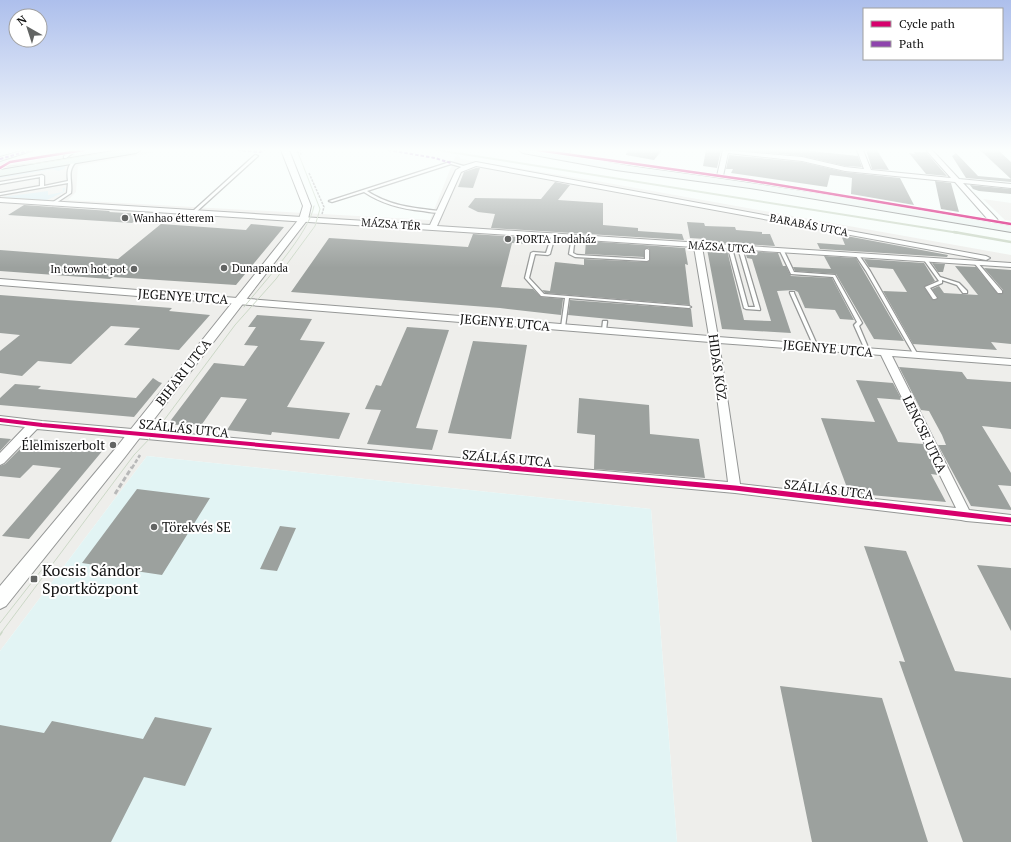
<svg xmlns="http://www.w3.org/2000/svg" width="1011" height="842" viewBox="0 0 1011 842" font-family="'PT Serif',serif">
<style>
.industrial{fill:#eeeeeb}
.green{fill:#d8ecf1}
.pitch{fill:#e2f4f4}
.building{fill:#9ca19e}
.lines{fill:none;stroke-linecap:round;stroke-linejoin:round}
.service-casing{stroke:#959796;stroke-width:2.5}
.minor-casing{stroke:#959796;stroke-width:2}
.tertiary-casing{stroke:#959796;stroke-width:2}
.secondary-casing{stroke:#8b8e8d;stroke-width:2}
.primary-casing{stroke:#828583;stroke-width:2}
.path-far2{stroke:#b8b9b9;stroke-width:1.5;stroke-dasharray:2.5 1;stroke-linecap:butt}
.path-far1{stroke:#b8b9b9;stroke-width:2.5;stroke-dasharray:4 2;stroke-linecap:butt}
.path{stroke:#b8b9b9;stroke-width:3;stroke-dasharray:5 2.5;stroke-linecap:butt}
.service{fill:#fefffe;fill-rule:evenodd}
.minor{fill:#fefffe;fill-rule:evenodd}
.tertiary{fill:#fefffe;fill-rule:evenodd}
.secondary{fill:#ecf5f2;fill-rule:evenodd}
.primary{fill:#dcece4;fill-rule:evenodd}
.tram-far1{stroke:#ccd8c7;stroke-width:1}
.tram{stroke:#ccd8c7;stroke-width:1.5}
.rail-far1{stroke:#ccd8c7;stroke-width:2}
.rail{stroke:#ccd8c7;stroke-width:2.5}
.quiet{stroke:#8e44ad;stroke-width:2;stroke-dasharray:3.5 2;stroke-linecap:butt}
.cycleway-far2-casing{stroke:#fff;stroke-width:4}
.cycleway-far1-casing{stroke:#fff;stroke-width:6}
.cycleway-casing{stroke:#fff;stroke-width:8}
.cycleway-far2{stroke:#d6006c;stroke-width:2.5}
.cycleway-far1{stroke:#d6006c;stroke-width:4}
.cycleway{stroke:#d6006c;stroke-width:5}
.poi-dot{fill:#626463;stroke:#fff;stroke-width:1.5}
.labels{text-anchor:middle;stroke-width:4;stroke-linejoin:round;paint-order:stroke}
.far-poi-label{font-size:11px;fill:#111;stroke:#fff;text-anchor:start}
.far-street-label{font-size:11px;fill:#111;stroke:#fff}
.street-label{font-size:13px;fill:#111;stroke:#fff}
.poi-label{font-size:13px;fill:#111;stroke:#fff;text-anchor:end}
.near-poi-label{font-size:16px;fill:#111;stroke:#fff;text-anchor:start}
</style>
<rect width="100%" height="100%" fill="#f7fdfa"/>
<path class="industrial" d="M55 150H167L78 166 76 192 68 200 430 220 455 157 457 155 461 159 591 180 1011 255V842H677L651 509 147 456 0 651V162L55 153Z
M983 199 1011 203V221L1005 220Z"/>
<path class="green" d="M67 164 64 169 58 171 53 169 0 178V176Z
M63 188H65L64 192 47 200 2 197 48 191V195L63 192Z"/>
<path class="pitch" d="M147 456 651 509 677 842H0V651Z"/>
<path class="building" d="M627 150H662L654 160 626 155Z
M706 150H721L717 168 703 166Z
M739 150H802L858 156 862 167 845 166 802 156Z
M866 150H877L889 170 872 169Z
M980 150H998L1011 162V179Z
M914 152H926L947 176 926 174 909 153 915 154Z
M956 153 978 176 1011 179V182L966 178 952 156Z
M729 155 802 162 845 172 900 178 914 205 851 194 852 178 847 177 830 175 827 187 731 173 733 169H726Z
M476 168H480L473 188 458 187 464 172Z
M935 181 951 183 959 212 941 209Z
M555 182 570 185 558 200 603 203V225L638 228V231L682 234 684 240 491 228 495 214 478 212 468 207 475 198 541 199Z
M970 185 1011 189V194L979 191 973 189Z
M24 205 110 211 109 212 144 214 132 223 8 215Z
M687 222 704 223 705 226 735 227 736 230 762 232V234H770L775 246 706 242 705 239 690 238Z
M161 224 246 230 251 224 284 227 236 285 113 277 110 279 0 271V250L118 259Z
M473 234 545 239 544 245 512 243 501 287 533 289 541 297 563 299 561 315 500 308 291 292 329 238 468 247Z
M841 235 948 255 947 257 820 249 817 243 845 245Z
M586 241 685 248 688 265 685 264 690 305 545 293 542 290 550 291 555 262 584 265V259L647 262 650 260V250L648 248 644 250V257L585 254Z
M707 249 727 250 744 320 771 321 752 259 747 258 745 251 778 253 783 266H786L791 276 832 278 854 320 840 319 835 310 805 308 798 292 794 290 777 291 791 333 722 329Z
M824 256 856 258 904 341 874 339 836 274 795 271 793 267 831 269Z
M864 259 924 263 935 281 924 287 933 300 938 298 932 289 939 286 944 293 978 295 955 266 976 267 998 294H1003V290L984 268 1011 270V344L991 342 997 350 913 344 883 291 907 292 893 269 869 267Z
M932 263 945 264 943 272H938Z
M0 295 172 308 169 311 210 315 179 350 124 345 140 328 111 326 71 364 38 361 22 376 0 373V351L20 335 0 333Z
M570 300 691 309 693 327 568 315Z
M257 315 312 319 300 340 325 342 287 407 350 413 339 439 272 432 271 435 227 430 247 399 221 397 200 427 168 424 214 363 244 366 258 346 244 345 256 327H248Z
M407 327 449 330 416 428 438 430 432 450 367 444 381 410 365 409 376 385 381 386Z
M473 341 527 345 511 439 448 433Z
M899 367 962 372 967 379 1011 382V429L982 426 1011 473V486L998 485 1011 508V510L971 506 938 445H946L942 435 929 411 921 410Z
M153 378 159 382 162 383 134 417 0 405V398L15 384 41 386 38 389 136 398Z
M856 380 893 383 902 400 877 398 898 442 923 444 938 475 931 474 946 502 849 493 821 418 875 422Z
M579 398 649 405 650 434 699 439 705 478 594 469 595 435 577 433Z
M0 438 11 439 0 451Z
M30 439 61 442 58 445 104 449 29 539 2 536 61 468 33 465 20 478 0 476V466L5 464Z
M137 489 210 498 162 575 82 563Z
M280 526 296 528 277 571 260 569Z
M864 546 906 551 955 671 1011 678V842H963L899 661 905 662Z
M977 565 1011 568V631Z
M780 686 882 698 928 842H812Z
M155 717 212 728 185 786 144 777 111 842H0V725L44 733 52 721 143 739Z"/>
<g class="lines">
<defs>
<path id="service" d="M74 150H77L66 158H64V156Z
M255 155 258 156 195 213H193V211Z
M74 160 77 161C66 171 73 181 71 193L53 205 50 204 67 193 68 183 0 195V193H1L40 186V177L0 184V182L42 175 44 176V186L68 181C67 173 67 166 74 160Z
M450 162 467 167 465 168 451 164 367 191C390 206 413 208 440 211L442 212 441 213C435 213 429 212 423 211 401 209 382 204 364 192L332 202 329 201Z
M552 235 555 236 550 254 548 255 535 254 529 278 544 294 689 306 691 307 689 308 569 298 565 327 563 328H561V327L565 298 541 296 525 278 531 253 533 252 546 253Z
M572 236 575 237 573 253 577 255 645 259V250L647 249 649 250V260L647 261 575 257 569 254Z
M729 247 732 248 748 307H755L738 248 740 247 742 248 760 309V310L746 309 744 308 728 248Z
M781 250 784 251 794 272 835 275 862 323 859 326 870 352V353L868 354 866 352 854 325 857 322 833 277 791 274 780 251Z
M857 255H859L870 271 918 355V356H914V355L866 271 856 256Z
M925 259H927L940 277 959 283 967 291V293H963L957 285 942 280V283L930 288 937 298 935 299H933L925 287 939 281 924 260Z
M975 262H977L1002 291V293H998L975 264Z
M790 292H794V293L818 347V348H814V347L790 293Z
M603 321H607V322L606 330 604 331 602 330Z"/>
<path id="minor" d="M25 150H34L0 161V157Z
M565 150H571L564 159H560L559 158Z
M723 150 802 157 845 167 864 169 857 150H863L871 170 951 178 926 150H932L959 179 1011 184V188L963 183 997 219 998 221 994 223H991L955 182 845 171 802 161 728 153 723 176 720 178 717 176Z
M476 162 986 256 990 258 986 260 476 166 461 172 437 226 1011 263V267L702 247 718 337 1011 359V365L892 356 969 510 1011 515V525L966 521 961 520 735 493 37 429 4 463 0 465V453L25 427 0 424V416L42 421 728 482 710 342 0 285V279L709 336 694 247 0 202V198L430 225 456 170 463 166ZM719 343 881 355 956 508 740 484Z"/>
<path id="tertiary" d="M281 150H289L311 206 308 219 125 457 6 606 0 609V586L115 449 299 219 303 206Z"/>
<path id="secondary" d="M519 150C561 150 603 163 644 168 767 184 889 205 1011 226V232L750 188 616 170 523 153Z"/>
<path id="primary" d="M119 150H141L136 153 0 176V170Z"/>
</defs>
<use href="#service" class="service-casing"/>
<use href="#minor" class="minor-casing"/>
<use href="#tertiary" class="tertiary-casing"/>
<use href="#secondary" class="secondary-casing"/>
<use href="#primary" class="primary-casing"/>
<path class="path-far2" d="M297 152 301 154 300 150
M309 173 324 207 322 214"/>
<path class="path-far1" d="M132 468 140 455"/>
<path class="path" d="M115 494 132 467"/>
<use href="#service" class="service"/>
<use href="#minor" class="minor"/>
<use href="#tertiary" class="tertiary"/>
<use href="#secondary" class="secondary"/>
<use href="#primary" class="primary"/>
<path class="tram-far1" d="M0 167 48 162 123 150
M244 307C263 283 309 234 314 206
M0 623 47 563
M1 633 134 455 153 435 235 325 276 279 315 226 320 209 297 150"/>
<path class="tram" d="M0 635 2 632"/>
<path class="rail-far1" d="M437 150 959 233"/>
<path class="rail" d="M954 232 1011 242"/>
<path class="quiet" d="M237 150 260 152 265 150
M388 150 435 158 451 163
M0 159 31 150"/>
<defs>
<path id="cycleway-far2" d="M537 150 748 180 1011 224
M0 168 10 162 84 150"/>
<path id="cycleway-far1" d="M0 420 42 425 512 468"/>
<path id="cycleway" d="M501 467 735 488 1011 520"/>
</defs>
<use href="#cycleway-far2" class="cycleway-far2-casing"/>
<use href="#cycleway-far1" class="cycleway-far1-casing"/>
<use href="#cycleway" class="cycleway-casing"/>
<use href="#cycleway-far2" class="cycleway-far2"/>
<use href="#cycleway-far1" class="cycleway-far1"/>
<use href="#cycleway" class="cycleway"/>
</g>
<linearGradient id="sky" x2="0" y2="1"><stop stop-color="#adbfec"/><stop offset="0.56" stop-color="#fbfefd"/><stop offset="1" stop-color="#fbfefd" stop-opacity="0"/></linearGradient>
<rect width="1011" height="268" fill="url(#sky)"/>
<g class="poi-dot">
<circle cx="125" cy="218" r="4"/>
<circle cx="508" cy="239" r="4"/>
<circle cx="224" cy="268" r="4"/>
<circle cx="134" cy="269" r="4"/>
<circle cx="113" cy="445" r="4"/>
<circle cx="154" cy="527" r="4"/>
<rect x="30" y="575" width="8" height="8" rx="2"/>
</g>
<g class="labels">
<g class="far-poi-label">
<text x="133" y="222">Wanhao étterem</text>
<text x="516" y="243">PORTA Irodaház</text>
<text x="232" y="272">Dunapanda</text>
<text x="126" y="273" text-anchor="end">In town hot pot</text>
</g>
<g class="far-street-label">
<text transform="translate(391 224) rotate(4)" y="4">MÁZSA TÉR</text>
<text transform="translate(809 225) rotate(11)" y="4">BARABÁS UTCA</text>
<text transform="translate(722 247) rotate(4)" y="4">MÁZSA UTCA</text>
</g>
<g class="street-label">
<text transform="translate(183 296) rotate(4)" y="5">JEGENYE UTCA</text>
<text transform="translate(505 322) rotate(5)" y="5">JEGENYE UTCA</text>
<text transform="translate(828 348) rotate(5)" y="5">JEGENYE UTCA</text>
<text transform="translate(718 367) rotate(82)" y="5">HIDAS KÖZ</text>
<text transform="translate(183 372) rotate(-52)" y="5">BIHARI UTCA</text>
<text transform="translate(184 428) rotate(6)" y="5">SZÁLLÁS UTCA</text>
<text transform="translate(925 434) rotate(64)" y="5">LENCSE UTCA</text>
<text transform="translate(507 458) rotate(5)" y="5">SZÁLLÁS UTCA</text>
<text transform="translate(829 489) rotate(7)" y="5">SZÁLLÁS UTCA</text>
</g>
<g class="poi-label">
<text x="105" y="450">Élelmiszerbolt</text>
<text x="162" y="532" text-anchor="start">Törekvés SE</text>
</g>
<g class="near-poi-label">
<text x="42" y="576">Kocsis Sándor<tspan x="42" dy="18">Sportközpont</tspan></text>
</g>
</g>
<rect x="863" y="8" width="140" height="52" fill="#ffffff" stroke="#a0a0a0"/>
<rect x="871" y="21" width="20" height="6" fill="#d6006c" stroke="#a0a0a0"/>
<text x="899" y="28" font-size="12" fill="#111111">Cycle path</text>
<rect x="871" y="41" width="20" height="6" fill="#8e44ad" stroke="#a0a0a0"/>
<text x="899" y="48" font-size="12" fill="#111111">Path</text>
<g transform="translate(28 28) rotate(321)"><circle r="19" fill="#ffffff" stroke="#a0a0a0"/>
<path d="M0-3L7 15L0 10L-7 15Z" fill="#626463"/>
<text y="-6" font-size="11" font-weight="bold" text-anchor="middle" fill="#111111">N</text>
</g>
</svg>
